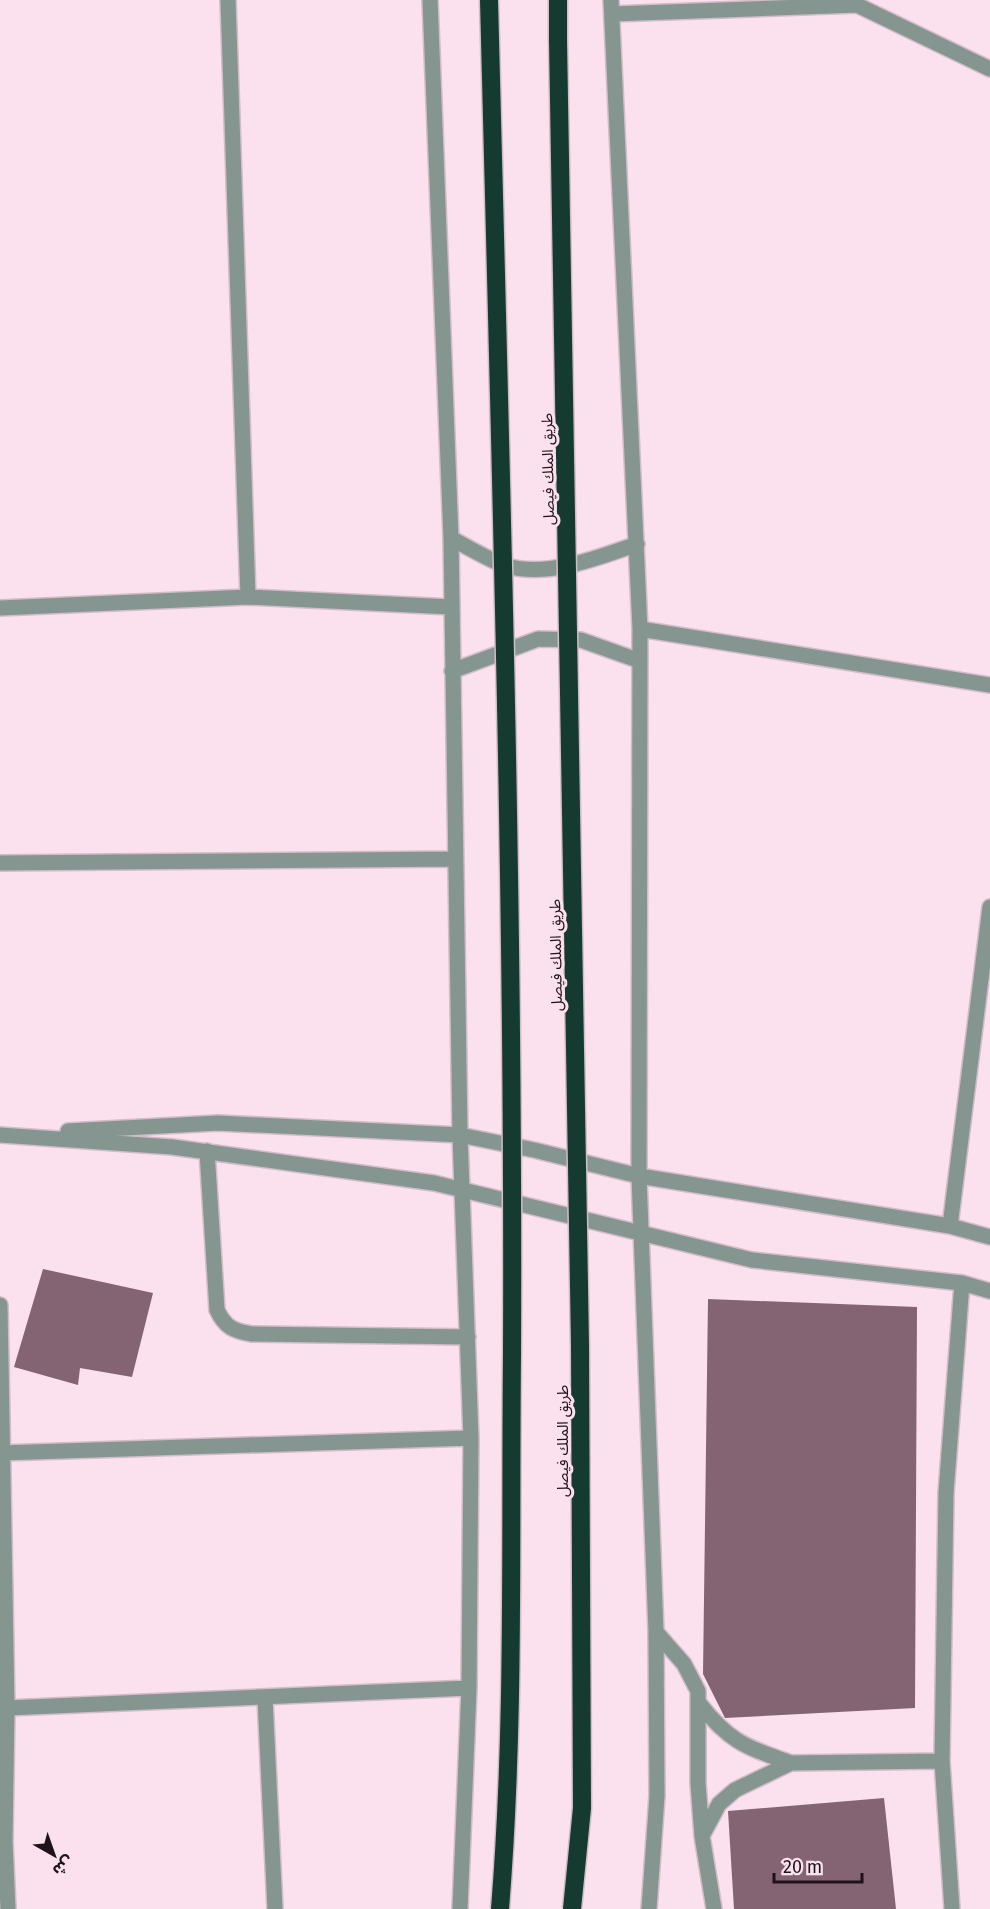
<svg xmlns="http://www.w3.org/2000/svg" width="990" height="1909" viewBox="0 0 990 1909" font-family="'Fira Sans','Noto Sans Arabic',sans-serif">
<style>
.building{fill:#846373}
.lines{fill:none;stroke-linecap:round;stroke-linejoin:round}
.minor-casing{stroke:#d3bcc7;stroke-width:18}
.highway-casing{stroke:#d3bcc7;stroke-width:21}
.minor{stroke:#859690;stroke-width:15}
.highway{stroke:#153b31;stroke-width:18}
.highway-bridge-casing{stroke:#d3bcc7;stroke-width:21;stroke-linecap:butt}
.highway-bridge{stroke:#153b31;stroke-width:18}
.labels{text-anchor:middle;stroke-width:6;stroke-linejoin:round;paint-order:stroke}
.street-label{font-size:15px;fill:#1e1319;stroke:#fbe1ed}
</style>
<rect width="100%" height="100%" fill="#fbe1ed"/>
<path class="building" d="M43 1269 153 1293 132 1377 80 1368 78 1385 14 1367Z
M708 1299 917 1307 915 1708 725 1718 703 1674Z
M884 1798 896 1909H734L728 1811Z"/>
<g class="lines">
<defs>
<path id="minor" d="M228 0 248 597
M430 0 451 538 460 1135 471 1438 469 1688 460 1909
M611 0 640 629 639 1176 656 1632 657 1796 649 1909
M612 14 857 5 990 69
M451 538C467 547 484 557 501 564 543 580 597 558 637 544
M0 608 248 597 451 607
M640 629 990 685
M452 671 538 639 581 640 640 661
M0 863 454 859
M68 1131 218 1123 460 1135 534 1150 639 1176 950 1226 990 1237
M0 1135 172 1147 434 1183 752 1260 962 1283 990 1291
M207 1151 217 1310C225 1327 233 1331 252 1334L468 1337
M950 1226 990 907
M0 1305 7 1708 5 1841 8 1909
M1 1453 471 1438
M656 1632 684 1664 698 1691V1783L702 1836 714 1909
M265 1698 275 1909
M699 1703C729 1742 746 1747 791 1763L735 1790 719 1804 702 1836
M7 1708 469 1688
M791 1763 942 1761
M952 1909 942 1761 946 1493 962 1283"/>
<path id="highway" d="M489 0 490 39
M558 0V40"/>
</defs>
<use href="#minor" class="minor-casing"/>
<use href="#highway" class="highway-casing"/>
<use href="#minor" class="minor"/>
<use href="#highway" class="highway"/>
<defs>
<path id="highway-bridge" d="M490 39C501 477 514 916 512 1355 510 1539 515 1725 500 1909
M558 40 580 1345 582 1808 572 1909"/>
</defs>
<use href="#highway-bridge" class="highway-bridge-casing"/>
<use href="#highway-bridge" class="highway-bridge"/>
</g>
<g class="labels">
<g class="street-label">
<text transform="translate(548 469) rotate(-91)" y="5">طريق الملك فيصل</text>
<text transform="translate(556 955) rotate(-91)" y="5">طريق الملك فيصل</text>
<text transform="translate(563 1441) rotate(-90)" y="5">طريق الملك فيصل</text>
</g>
</g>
<g transform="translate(54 1855) rotate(140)" stroke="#fbe1ed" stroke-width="4.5" paint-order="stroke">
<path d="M0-4.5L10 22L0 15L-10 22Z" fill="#1e1319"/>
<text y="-9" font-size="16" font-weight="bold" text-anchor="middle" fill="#1e1319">ش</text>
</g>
<path d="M774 1873v9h88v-9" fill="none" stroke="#1e1319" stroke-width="3"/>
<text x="783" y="1873" font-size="18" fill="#1e1319" stroke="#fbe1ed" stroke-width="4.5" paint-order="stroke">20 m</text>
</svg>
